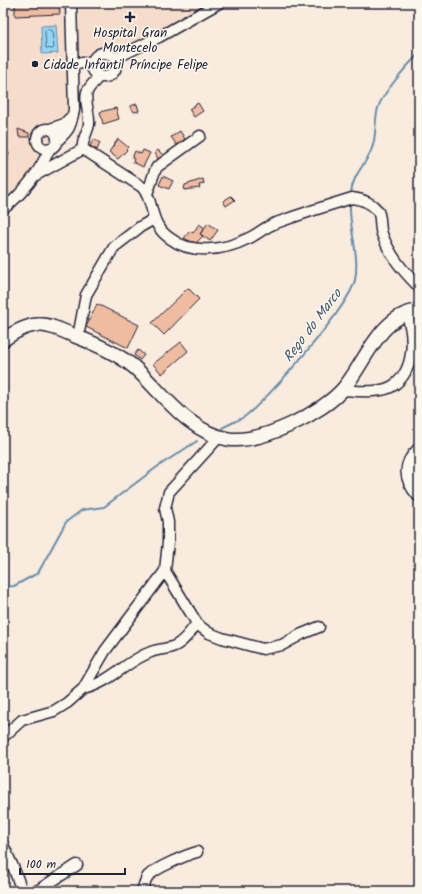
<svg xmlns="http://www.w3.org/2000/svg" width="422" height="894" viewBox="0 0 422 894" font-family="Kalam,sans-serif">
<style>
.built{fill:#f6ddcb}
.water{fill:#94d5f5;stroke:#668dab}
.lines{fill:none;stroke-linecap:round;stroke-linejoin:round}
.shore{stroke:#506a85;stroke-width:1}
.stream{stroke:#668dab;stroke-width:2}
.building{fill:#f0bca1;stroke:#22223b}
.minor-casing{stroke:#22223b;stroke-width:13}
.major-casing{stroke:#22223b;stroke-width:16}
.minor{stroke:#fbf7ec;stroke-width:10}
.major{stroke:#fbf7ec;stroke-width:13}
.poi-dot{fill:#22223b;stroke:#fbf7ec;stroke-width:1.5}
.labels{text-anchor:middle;stroke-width:3;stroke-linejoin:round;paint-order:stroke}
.poi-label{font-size:13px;fill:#22223b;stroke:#fbf7ec}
.water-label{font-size:14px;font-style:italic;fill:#445873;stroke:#fbf7ec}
</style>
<rect width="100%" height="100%" fill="#f9ebdd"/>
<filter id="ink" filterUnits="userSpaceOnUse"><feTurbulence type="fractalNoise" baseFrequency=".025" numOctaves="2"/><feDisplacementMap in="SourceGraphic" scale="8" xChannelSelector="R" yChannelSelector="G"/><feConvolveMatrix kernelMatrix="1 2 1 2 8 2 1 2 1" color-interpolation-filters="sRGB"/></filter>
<g filter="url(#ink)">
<path class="built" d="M3 3H66L68 125 56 134 32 172 3 202Z
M79 3H202L162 31 118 52 77 56Z"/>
<path class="water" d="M56 25 58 53 42 54 41 26Z"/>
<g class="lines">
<path class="shore" d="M47 29 52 31 54 48 52 49 46 48 45 31Z"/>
<path class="stream" d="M351 193C353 173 367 164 372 148 377 136 374 121 378 108 382 94 408 64 419 54
M222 428C229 424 237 421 244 417 267 401 350 305 355 280 360 255 349 230 350 204
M3 587 14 586 38 573 66 522 82 510 104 507 157 467 197 441"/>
</g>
<path class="building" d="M15 3H59L60 14 15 16Z
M198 103 203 111 194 117 189 109Z
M137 104 139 111 134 112 130 106Z
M116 108 119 119 103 124 100 112Z
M6 129 3 153H9L8 157 3 156V131Z
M18 129 29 133V137H19Z
M180 131 185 139 177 145 171 137Z
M94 139 100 143 97 150 90 146Z
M118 139 128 147 126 149 127 150 118 159 109 152Z
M143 150 150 153 143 167 133 162 134 159 132 158 135 151 141 154Z
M158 150 164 156 159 161 155 153Z
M3 156 8 157 6 175H3Z
M163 176 173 181 169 189 159 185Z
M203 179 204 184 199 185 200 188 184 190 185 185Z
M231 196 235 200 226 206 223 201Z
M208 223 218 230 210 241 200 234Z
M199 224 205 228 200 234 203 236 195 244 184 238 190 231 193 233Z
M188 288 199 299 164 335 152 323Z
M97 304 139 325 128 348 86 327Z
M181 342 188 351 162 374 153 364Z
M138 350 144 355 140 360 134 355Z"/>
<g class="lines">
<defs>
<path id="minor" d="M92 65a12 12 0 1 1 24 0a12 12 0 1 1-24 0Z
M114 59 159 37 219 3
M72 64 92 62
M99 77C95 81 89 87 87 92 84 103 90 113 89 124 88 132 81 141 83 149L142 187C156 203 147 223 171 239 192 255 225 250 247 239 257 235 266 226 276 223 301 214 326 206 352 198 360 199 371 202 377 210 382 216 379 227 382 234 390 256 403 271 419 287
M37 139a10 10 0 1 1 20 0a10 10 0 1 1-20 0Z
M50 129 64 124 73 115
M57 141C71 128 70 127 74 110L71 3
M36 175 83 149
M147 193C152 184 152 175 157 167L200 136
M3 209C23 194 40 171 50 148
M78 337 86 295 114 247 140 227 154 219
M343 390C358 391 382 394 394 385 415 370 415 335 406 313
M165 571 198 625 209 633 222 638 263 649 282 645 302 634 319 627
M83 689C110 683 126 661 151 652 160 648 170 650 178 644 186 639 192 630 197 623
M3 737 22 720 54 711 67 703 83 689 105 651 165 571 168 542V522L165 508 169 492 219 437
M3 845 14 869 22 891
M37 891 77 865
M142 891C144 886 145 880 148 876 156 868 186 855 197 852"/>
<path id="major" d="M3 340C33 319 43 322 75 336 96 344 117 353 134 367 162 392 189 433 228 439 261 444 323 413 344 388 365 363 381 313 419 311
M419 450C403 465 406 480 419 495"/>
</defs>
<use href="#minor" class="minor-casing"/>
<use href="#major" class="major-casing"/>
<use href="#minor" class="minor"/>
<use href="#major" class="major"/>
</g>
</g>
<g class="poi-dot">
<path d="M128 11h4v4h4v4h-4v4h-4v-4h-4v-4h4z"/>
<circle cx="35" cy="64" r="4"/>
</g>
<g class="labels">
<g class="poi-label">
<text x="130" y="37">Hospital Gran<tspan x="130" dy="15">Montecelo</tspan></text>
<text x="43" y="69" text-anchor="start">Cidade Infantil Príncipe Felipe</text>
</g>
<g class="water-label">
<text transform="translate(312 325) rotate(-53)" y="5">Rego do Marco</text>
</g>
</g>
<rect width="422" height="894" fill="none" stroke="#fbf7ec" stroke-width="16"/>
<rect x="8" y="8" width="406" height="878" fill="none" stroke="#22223b" stroke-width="1.5" filter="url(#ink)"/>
<path d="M20 868v6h105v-6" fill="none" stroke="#22223b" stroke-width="2"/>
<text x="26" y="868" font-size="12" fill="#22223b" stroke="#fbf7ec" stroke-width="3" paint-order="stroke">100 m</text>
</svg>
